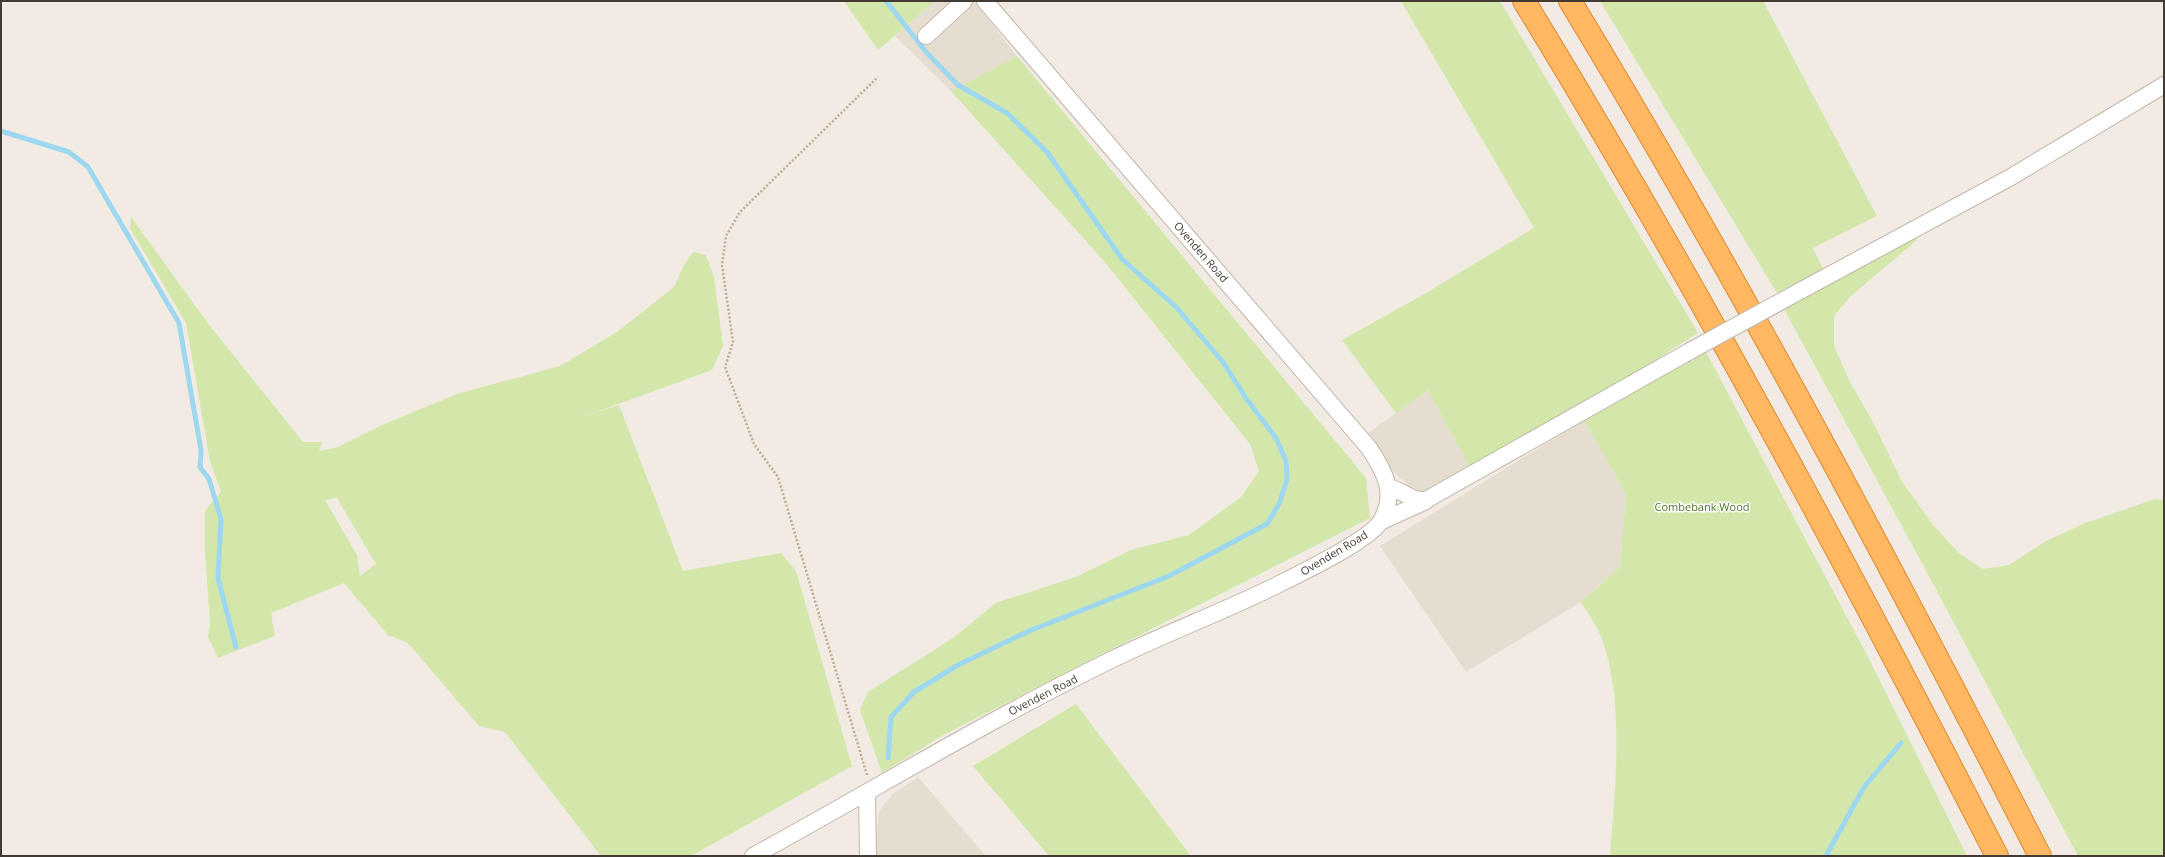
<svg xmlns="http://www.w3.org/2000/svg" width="2165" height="857" viewBox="0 0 2165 857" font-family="'Open Sans',sans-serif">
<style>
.residential{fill:#e6ddd1}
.green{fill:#d3e7ab;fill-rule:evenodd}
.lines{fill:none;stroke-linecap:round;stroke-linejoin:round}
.stream{stroke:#9ed8f0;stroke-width:5}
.minor-casing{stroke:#c0b5a9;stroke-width:18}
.highway-casing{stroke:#de8931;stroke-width:24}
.path{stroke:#bfac97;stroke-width:2.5;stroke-dasharray:2 2;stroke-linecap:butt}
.minor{stroke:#fff;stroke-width:16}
.highway{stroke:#ffb761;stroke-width:22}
.minor-bridge-casing{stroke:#c0b5a9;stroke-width:18;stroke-linecap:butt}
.minor-bridge{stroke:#fff;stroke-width:16}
.labels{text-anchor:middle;stroke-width:3;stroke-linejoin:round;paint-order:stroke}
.street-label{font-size:11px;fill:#433b33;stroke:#fff}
.park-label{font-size:11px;fill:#4e7527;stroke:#fff}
</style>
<rect width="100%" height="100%" fill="#f2ebe3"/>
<path class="residential" d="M935 1H974L1017 56 951 91 895 36Z
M1428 390 1469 466 1426 493 1412 488 1393 472 1368 433Z
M1584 420 1626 494 1620 567 1581 602 1466 672 1380 546Z
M918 777 986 856H875L879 811 893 794Z"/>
<path class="green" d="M844 1H935L878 50Z
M1401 1H1500L1698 333 1624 380 1469 466 1428 390 1432 387 1396 413 1342 340 1426 293 1534 228Z
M1600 1H1763L1877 216 1813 248 1823 269 1777 293Z
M1017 56 1366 478 1370 518 945 734 882 773 860 710 868 692 953 638 996 603 1076 577 1131 550 1189 535 1241 497 1259 471 1250 444 1104 261 951 91Z
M131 217 210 326 303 442H322L319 451 338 447 382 425 457 394 560 366 617 332 674 287 684 265 693 252 706 255 714 277 723 346 712 370 580 418 619 405 683 571 781 553 796 571 852 766 691 856H601L505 732 479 726 408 643 388 635 344 583 271 613 275 636 218 658 208 637 210 623 205 553V511L221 492 210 461 186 323 130 228ZM337 498 376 564 360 576 357 555 325 500Z
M1916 236 1917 240 1851 296 1834 316V346L1849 380 1874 424 1901 480 1933 525 1960 554 1983 569 2009 565 2046 541 2083 524 2155 499 2164 500V856H2078L1923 565 1784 309Z
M1706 352 1867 655 1967 856H1610C1615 789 1625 703 1602 639 1597 626 1588 613 1581 602L1620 567 1626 494 1584 420Z
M1076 704 1191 856H1049L973 766Z"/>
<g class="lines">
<path class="stream" d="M886 1 926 52 958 85 1007 113 1047 152 1122 259 1176 307 1223 362 1245 397 1276 438 1286 461 1287 480 1279 504 1267 524 1169 576 1029 631 958 665 914 692 891 717 888 758
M1 131 69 152 88 167 179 323 201 450 200 467 209 479 221 519 218 578 236 647
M1826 856 1864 787 1901 743"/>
<defs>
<path id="minor" d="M926 36 964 1
M1800 291 2011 177 2164 85
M1389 488C1405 490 1408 501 1426 500L1690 351
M1380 522 1426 501
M867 794 868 856
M753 856C872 791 988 720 1109 661 1162 635 1217 614 1269 589 1293 577 1368 542 1381 521 1397 494 1385 472 1369 448L985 1"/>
<path id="highway" d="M1524 1C1694 279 1848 566 1997 856
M1570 1C1739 279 1891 566 2040 856"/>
</defs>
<use href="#minor" class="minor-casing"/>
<use href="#highway" class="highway-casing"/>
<path class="path" d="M867 775 778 477 754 444 725 367 733 342 722 265 726 236 740 212 878 77"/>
<use href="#minor" class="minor"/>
<use href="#highway" class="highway"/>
<defs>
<path id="minor-bridge" d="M1690 351 1800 291"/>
</defs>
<use href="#minor-bridge" class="minor-bridge-casing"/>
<use href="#minor-bridge" class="minor-bridge"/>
</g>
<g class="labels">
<g class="street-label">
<text transform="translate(1201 252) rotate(49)" y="4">Ovenden Road</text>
<text transform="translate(1334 553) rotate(-31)" y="4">Ovenden Road</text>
<text transform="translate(1043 695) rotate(-27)" y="4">Ovenden Road</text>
</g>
<g class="park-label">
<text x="1702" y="511">Combebank Wood</text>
</g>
</g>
<rect width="2165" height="857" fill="none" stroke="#433b33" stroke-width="4"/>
</svg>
